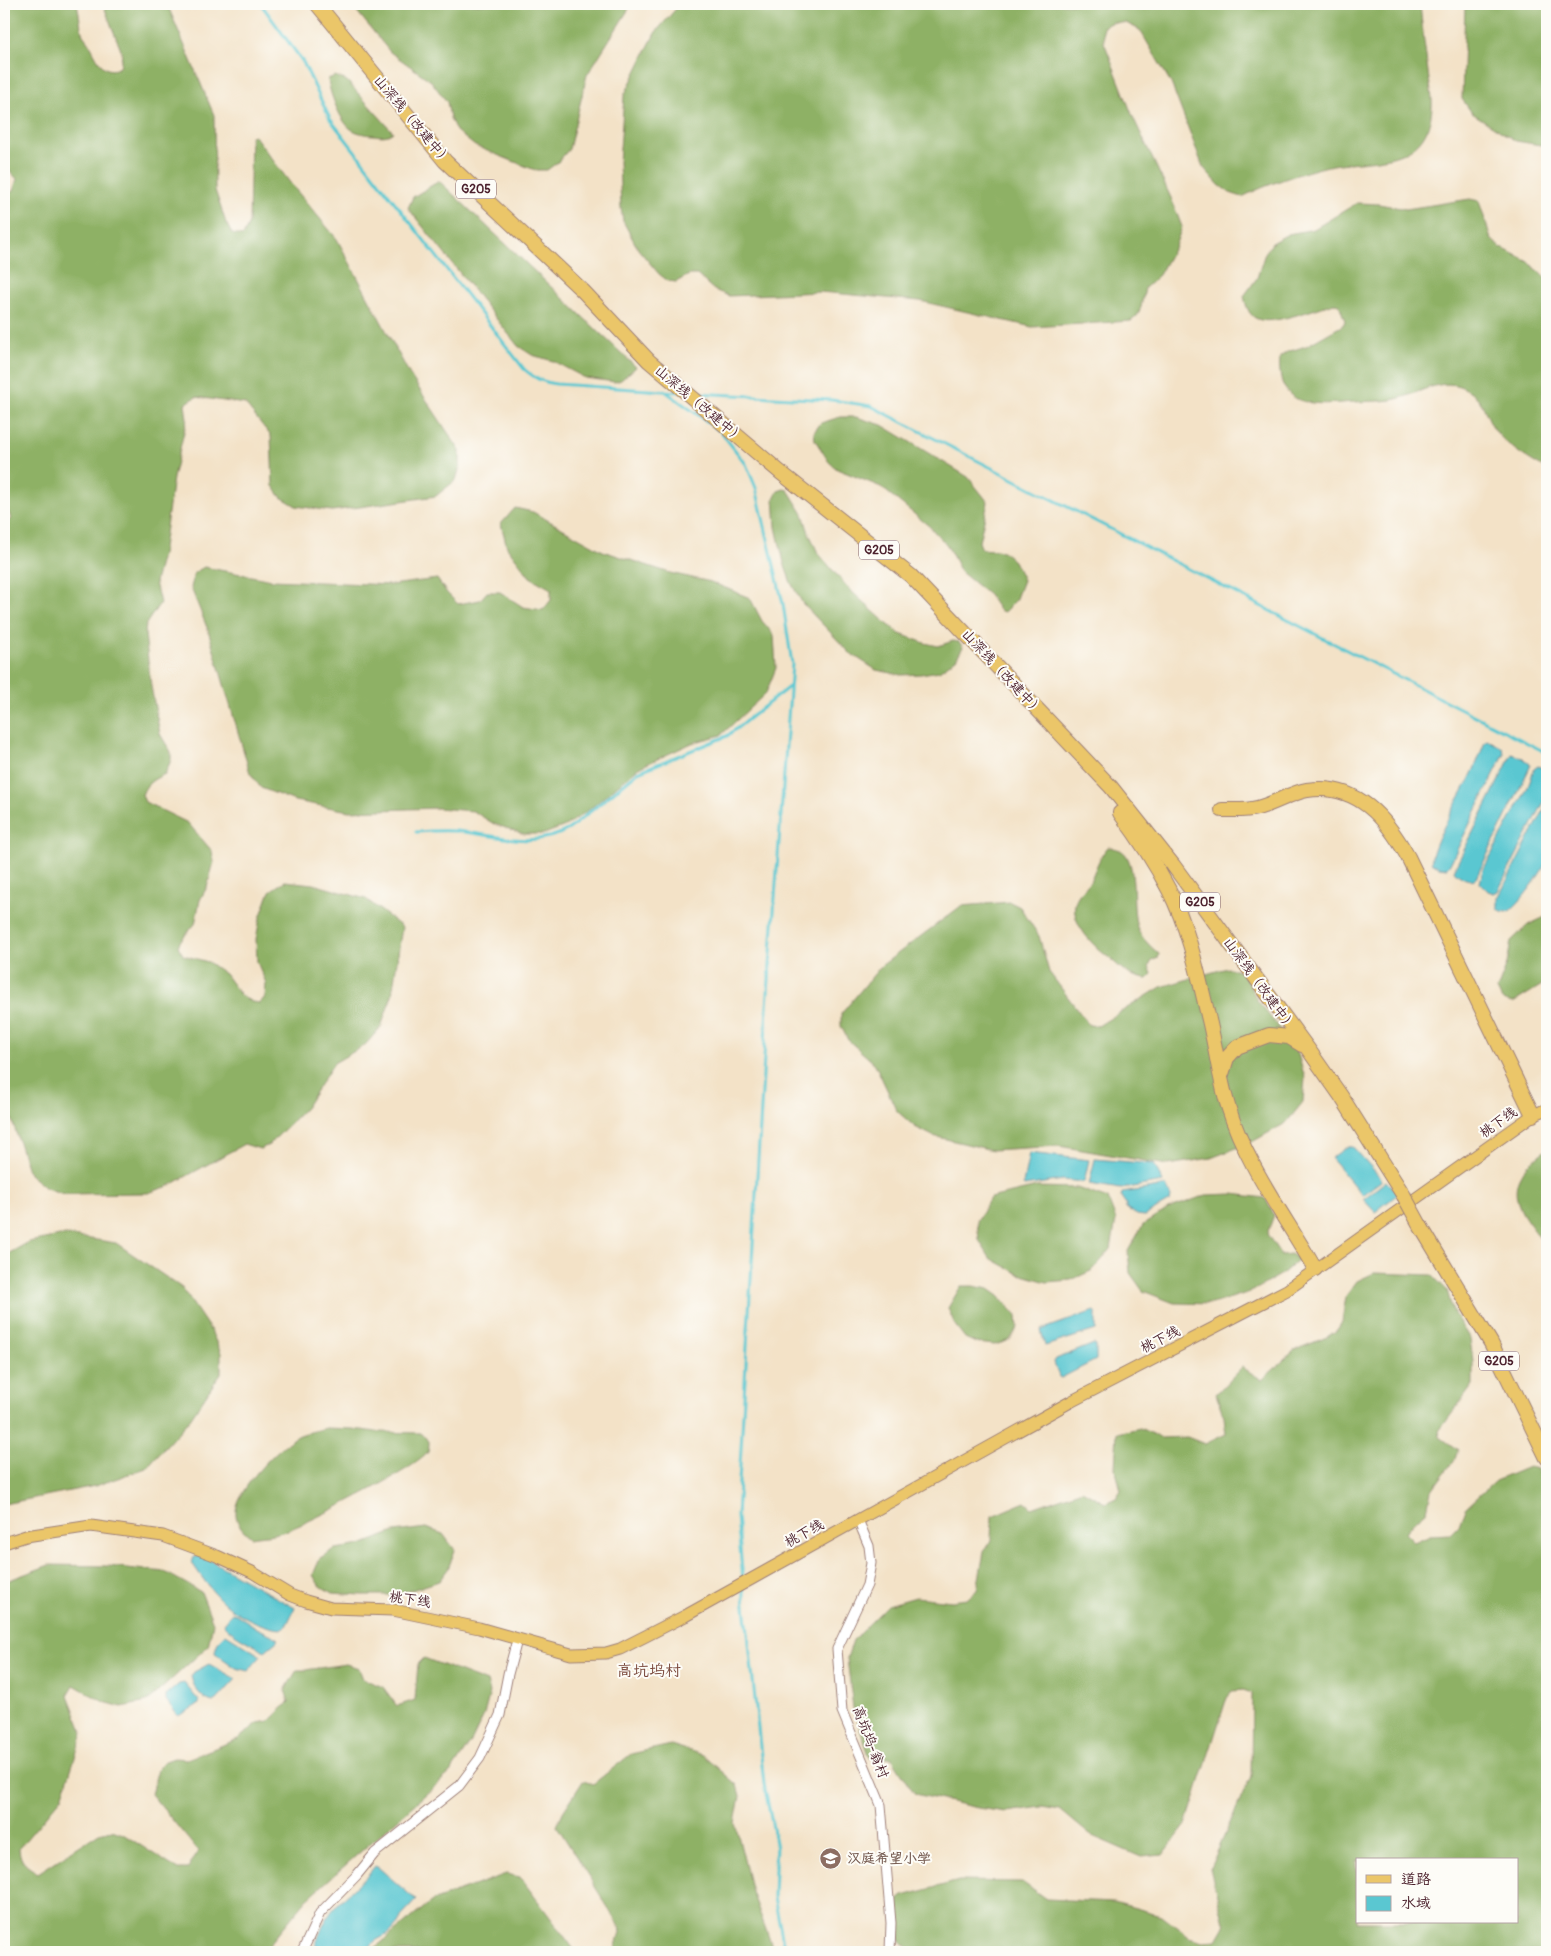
<svg xmlns="http://www.w3.org/2000/svg" width="1551" height="1956" viewBox="0 0 1551 1956" font-family="Pangolin,'LXGW WenKai TC',sans-serif">
<style>
.forest{fill:#8eb165;stroke:#6c6848;fill-rule:evenodd}
.water{fill:#5ac7d1;stroke:#52737e}
.lines{fill:none;stroke-linecap:round;stroke-linejoin:round}
.stream{stroke:#5ac7d1;stroke-width:3}
.minor-casing{stroke:#9e8079;stroke-width:11}
.major-casing{stroke:#9e8079;stroke-width:13}
.highway-casing{stroke:#9e8079;stroke-width:16}
.minor{stroke:#fff;stroke-width:9}
.major{stroke:#ebc669;stroke-width:11}
.highway{stroke:#ebc669;stroke-width:14}
.highway-bridge-casing{stroke:#9e8079;stroke-width:16;stroke-linecap:butt}
.highway-bridge{stroke:#ebc669;stroke-width:14}
.labels{text-anchor:middle;stroke-width:4;stroke-linejoin:round;paint-order:stroke}
.shield{fill:#fdfcf7;stroke:#806168;stroke-width:1}
.shield-label{font-size:12px;font-weight:bold;fill:#4a1f2b}
.street-label{font-size:14px;fill:#4a1f2b;stroke:#fdfcf7}
.education-label{font-size:14px;font-weight:bold;fill:#785e54;stroke:#fdfcf7;text-anchor:start}
.quarter-label{font-size:16px;fill:#7b4a3e;stroke:#fdfcf7}
</style>
<rect width="100%" height="100%" fill="#fdfcf7"/>
<filter id="ink" filterUnits="userSpaceOnUse"><feTurbulence type="fractalNoise" baseFrequency=".02" numOctaves="2"/><feDisplacementMap in="SourceGraphic" scale="10" xChannelSelector="R" yChannelSelector="G"/><feConvolveMatrix kernelMatrix="1 2 1 2 8 2 1 2 1" color-interpolation-filters="sRGB"/></filter>
<filter id="wash" filterUnits="userSpaceOnUse"><feTurbulence type="fractalNoise" baseFrequency=".0096" numOctaves="4" result="noise"/><feDisplacementMap in="SourceGraphic" scale="20" xChannelSelector="R" yChannelSelector="G"/><feGaussianBlur stdDeviation="1.12" result="paint"/><feColorMatrix in="noise" values="0 0 0 0 0 0 0 0 0 0 0 0 0 0 0 0 0 1.4 0 .05"/><feComposite in="paint" operator="in"/></filter>
<g filter="url(#wash)">
<rect width="100%" height="100%" fill="#f3e2c7"/>
<path class="forest" d="M4 4H77C79 11 81 31 83 35 85 38 88 41 90 45 97 57 103 77 120 67L122 53 103 4H167L214 115 215 190 226 223 232 234 243 236 249 223 251 136 254 135 291 184 337 239 410 375 460 451V466L456 480 436 496 332 511 296 506 281 497 273 486 271 436 245 404 196 397 185 404 187 419 173 478 162 555 155 582 160 603 146 624 145 634 151 686 160 734 171 752V760L165 774C154 779 146 783 142 795L145 802 188 823 212 851 214 862 207 887 200 900 195 924 181 940 178 946 183 955 208 962 225 974 241 996 252 1002 260 1003 265 997 266 983 257 962 256 939 260 918 270 891 285 881 313 884 366 899 402 927 392 995 381 1027 365 1045 334 1063 305 1108 269 1145 260 1149 244 1144 169 1186 148 1193 64 1194 46 1188 29 1174 4 1094V524L11 519 4 500V196L13 191 17 179 4 165Z
M351 4H632L587 75 569 149 558 162 547 170H535L475 146 456 131 450 118 447 102 431 81 390 52Z
M680 4H1420C1422 27 1425 49 1428 72 1429 83 1433 96 1432 107 1428 169 1371 157 1328 166 1303 172 1265 185 1242 197L1230 193 1219 185 1203 167 1171 83 1140 30 1126 23 1112 22 1103 27 1104 42 1133 117 1171 198 1182 227 1175 246 1159 275 1145 288 1141 307 1137 316 1131 321 1032 327 920 301 820 292 729 296 714 290 697 275H689L676 282 668 281 659 274 638 249 623 221 621 208 619 162 624 96 655 33Z
M1465 4H1547V146L1516 141 1472 113 1462 99Z
M335 76 347 81 393 132C387 137 381 136 374 135 367 135 357 133 351 129 340 121 329 92 328 79Z
M439 181 636 367 621 380 615 382 585 378 553 361 532 355 518 346 408 208 413 197Z
M1470 199 1479 201 1491 239 1500 247 1529 262 1547 280V470C1530 460 1511 449 1498 434 1483 416 1487 398 1462 387 1440 378 1420 393 1400 398 1386 402 1369 401 1354 402 1316 405 1275 410 1280 357L1287 352 1306 346 1343 325 1345 321 1339 304 1334 303C1318 308 1276 324 1261 320 1249 318 1246 306 1244 296L1257 278 1265 253 1273 242 1288 234 1314 229 1357 203 1379 204 1406 209Z
M840 417H856L882 425 968 477 988 502 979 542 982 549 1003 551 1014 561 1023 580 1015 601 1004 612 999 610 989 595 961 572 947 545 929 526 881 487 837 469 829 462 815 440 814 432 821 423Z
M784 489 788 490 803 514 809 533 818 553 849 589 885 622 900 634 925 643 938 646 953 641 959 642 963 647 956 659 939 671 921 674 901 675 876 670 850 653 803 604 791 583 784 563 776 527 774 498 778 491Z
M515 508 533 512 603 551 670 573 711 582 750 598 762 621 774 635 776 668 766 693 721 735 692 743 638 768 590 809 565 826 544 834H524L494 824 473 811 437 808 349 811 295 801 261 788 250 773 208 630 191 588 194 573 204 567 272 580 391 585 437 579 447 593 458 604 480 600 487 592H500L523 607 543 610 551 600V589L530 577 507 547 501 524Z
M1108 847C1114 848 1122 849 1126 855 1137 871 1131 908 1137 927 1141 938 1151 947 1159 954L1158 958 1152 961 1149 966 1152 974 1147 979C1126 976 1123 969 1108 957 1092 945 1065 918 1078 896 1082 890 1087 887 1090 881 1096 869 1099 857 1108 847Z
M1010 902 1020 907 1039 936 1049 972 1089 1025 1098 1026 1161 987 1227 968 1243 972 1257 1000 1297 1051 1305 1078 1303 1102 1286 1123 1252 1142 1211 1158 1168 1165 1059 1146 992 1150 933 1136 915 1127 897 1111 875 1064 848 1040 841 1026V1014L881 966 961 906Z
M1547 916V982L1513 1003 1502 1000 1497 990 1507 964 1511 941 1528 925Z
M1547 1149V1250C1541 1237 1530 1226 1523 1214 1506 1183 1523 1167 1547 1149Z
M1037 1187 1077 1188 1108 1199 1116 1220 1111 1249 1093 1270 1071 1280 1047 1282 1019 1274 990 1258 979 1240 977 1221 990 1198Z
M1233 1194 1265 1198 1274 1215 1267 1234 1281 1255 1291 1254 1299 1259 1282 1274 1253 1291 1212 1304 1174 1303 1143 1291 1130 1273 1128 1251 1143 1225 1168 1209 1206 1195Z
M65 1235 116 1243 182 1288 211 1331 221 1353V1373L190 1419 146 1468 95 1486 4 1504V1256L29 1242Z
M1374 1273 1432 1275 1447 1290 1453 1312 1470 1339 1473 1361V1385L1439 1431 1440 1437 1458 1450 1455 1459 1431 1491 1427 1511 1414 1522 1405 1533 1414 1542 1430 1535 1451 1534 1459 1526 1465 1509 1495 1481 1528 1467 1537 1469 1547 1496V1952H913L903 1944 896 1934 894 1910 897 1901 903 1896 959 1881 1022 1882 1046 1899 1114 1902 1161 1915 1189 1937 1203 1941 1217 1940 1225 1926 1210 1868 1251 1776 1252 1693 1243 1690 1232 1691 1227 1697 1186 1825 1163 1855 1141 1857 1090 1835 1060 1810 1042 1807 1006 1812 978 1808 915 1794 892 1758H870L853 1708 847 1658 853 1640 888 1605 916 1597 952 1601 967 1599 977 1590 984 1552 991 1540 992 1516 1025 1502 1032 1508 1082 1490 1105 1503 1116 1498 1121 1490 1115 1468 1117 1433 1140 1428 1160 1438 1187 1437 1205 1444 1226 1434 1224 1417 1216 1394 1242 1367 1262 1380 1295 1350 1327 1337 1337 1330 1342 1322 1346 1296 1357 1281ZM1357 1860H1517V1922H1357Z
M961 1286H973L989 1289 999 1296 1017 1316 1018 1327 1010 1340 995 1345 976 1343 965 1338 955 1325 948 1308Z
M326 1428 353 1429 377 1432 420 1433 429 1441C429 1444 429 1450 428 1452 420 1467 305 1525 285 1531 274 1535 262 1535 251 1537 244 1531 237 1525 236 1515 233 1492 280 1444 300 1435 308 1432 318 1430 326 1428Z
M426 1528 443 1534 455 1550 448 1569 439 1581 397 1595H362L332 1593 319 1585 313 1575 320 1558 335 1549 361 1545 394 1532Z
M49 1565 108 1566 165 1572 201 1592 213 1623 208 1646 147 1702 122 1707 104 1702 74 1685 68 1695 83 1733 62 1797 19 1848C20 1863 27 1866 38 1873L99 1833 112 1830 123 1834 177 1869H188L198 1851 151 1794 158 1769 163 1762 174 1758 187 1759 238 1739 258 1723 269 1721 289 1702 285 1690 297 1670H305L346 1664 359 1668 363 1679 383 1687 397 1706 415 1700 418 1664 424 1658 487 1682 490 1692 484 1715 472 1740 451 1772 307 1899 263 1952H4V1582Z
M671 1745 703 1755 737 1785 740 1796 735 1823 752 1892 772 1946 769 1952H614L620 1933 619 1925 557 1826 563 1812 583 1781 593 1784 631 1754Z
M506 1874 520 1877 576 1952H370L432 1901Z"/>
<path class="water" d="M1488 740 1503 748 1504 754 1450 864 1447 868 1439 867 1432 863C1427 852 1463 792 1470 778 1476 766 1480 754 1485 742Z
M1512 754 1523 758 1530 764V767L1476 878C1469 883 1459 876 1454 871L1456 866Z
M1538 766 1547 770V796L1498 891 1494 893 1488 891 1480 883 1483 870 1527 789 1534 769Z
M1547 804C1547 821 1550 841 1547 858 1546 869 1518 906 1509 911 1505 913 1502 911 1498 909V898Z
M1347 1147H1353L1381 1178V1181L1362 1195 1331 1158Z
M1029 1153 1089 1160 1084 1182 1063 1180 1024 1186 1023 1184Z
M1095 1159 1154 1164 1163 1182 1121 1189 1089 1184Z
M1386 1181 1398 1194 1375 1212 1363 1199Z
M1166 1186 1171 1197 1170 1201 1144 1216 1137 1215 1126 1208V1204L1121 1197 1122 1193Z
M1094 1311 1096 1313V1330L1045 1346 1041 1330Z
M1094 1344 1096 1345V1360L1061 1378 1059 1377 1054 1362 1056 1359Z
M203 1556 295 1608 285 1628C272 1633 232 1612 223 1602 211 1591 201 1576 192 1563L194 1557Z
M232 1613 236 1614 257 1628 278 1638 277 1641 265 1651C254 1645 228 1633 223 1623Z
M226 1634 261 1656 248 1671 236 1668 215 1653C216 1645 219 1638 226 1634Z
M209 1664 236 1679 217 1700 213 1702C202 1700 193 1687 191 1676L194 1672Z
M184 1683 199 1701V1704L178 1716 166 1700V1695L179 1684Z
M375 1866 379 1868 416 1900 402 1915 398 1924 390 1933 375 1941 365 1952H313C319 1936 324 1919 336 1906 348 1892 363 1882 375 1866Z"/>
<g class="lines">
<path class="stream" d="M261 4 303 62 330 119 524 369C534 378 542 382 556 384L679 392
M665 391 720 431 746 464 756 488 783 604 792 664 767 1007 737 1516 743 1580
M695 393 832 400 871 406 1547 753
M416 832C429 831 442 830 455 831 493 834 534 850 569 829L638 772 727 736 790 686
M743 1586 764 1784 776 1843 774 1897 785 1952"/>
</g>
</g>
<g filter="url(#ink)">
<g class="lines">
<defs>
<path id="minor" d="M858 1520 869 1546 871 1563 867 1585 837 1649 842 1711 881 1805 891 1923 890 1952
M302 1952 320 1913 357 1875 375 1853 459 1786 480 1758 500 1715 508 1674 517 1640"/>
<path id="major" d="M4 1543 26 1536 91 1526 163 1536 217 1556 252 1572 290 1595 306 1601 331 1608 393 1610 479 1628 571 1654 606 1653 620 1649 685 1616 1072 1401 1287 1290 1533 1115 1547 1109"/>
<path id="highway" d="M317 4 445 161 583 291 649 361 780 472 911 576 1111 787 1173 865 1308 1049 1341 1096 1404 1196
M1222 810C1233 810 1246 811 1257 808 1274 804 1290 793 1307 790 1357 782 1387 819 1408 857L1533 1115
M1120 813C1138 837 1155 863 1169 890 1190 931 1199 979 1210 1024 1216 1050 1220 1080 1228 1106 1246 1165 1285 1216 1315 1269
M1222 1074 1227 1058 1237 1047 1269 1035 1289 1037 1302 1045
M1421 1227 1491 1343 1547 1458"/>
</defs>
<use href="#minor" class="minor-casing"/>
<use href="#major" class="major-casing"/>
<use href="#highway" class="highway-casing"/>
<use href="#minor" class="minor"/>
<use href="#major" class="major"/>
<use href="#highway" class="highway"/>
<defs>
<path id="highway-bridge" d="M1404 1196 1421 1227"/>
</defs>
<use href="#highway-bridge" class="highway-bridge-casing"/>
<use href="#highway-bridge" class="highway-bridge"/>
</g>
</g>
<defs>
<symbol id="school-disc" viewBox="-11 -11 22 22"><circle r="9.5" fill="#8d6e63" stroke="#fdfcf7"/><path d="M0-5L7-2L0 1L-7-2ZM-4 1L0 2.5L4 1V4Q0 6-4 4Z" fill="#fff"/></symbol>
</defs>
<g fill-rule="evenodd">
<use href="#school-disc" x="818" y="1846" width="25" height="25"/>
</g>
<g class="labels">
<g class="shield">
<rect x="456" y="179.5" width="40" height="19" rx="4"/>
<rect x="859" y="540.5" width="40" height="19" rx="4"/>
<rect x="1180" y="892.5" width="40" height="19" rx="4"/>
<rect x="1479" y="1351.5" width="40" height="19" rx="4"/>
</g>
<g class="shield-label">
<text x="476" y="193">G205</text>
<text x="879" y="554">G205</text>
<text x="1200" y="906">G205</text>
<text x="1499" y="1365">G205</text>
</g>
<g class="street-label">
<text transform="translate(413 120) rotate(50)" y="5">山深线（改建中）</text>
<text transform="translate(700 404) rotate(40)" y="5">山深线（改建中）</text>
<text transform="translate(1003 672) rotate(47)" y="5">山深线（改建中）</text>
<text transform="translate(1260 984) rotate(54)" y="5">山深线（改建中）</text>
<text transform="translate(1498 1122) rotate(-35)" y="5">桃下线</text>
<text transform="translate(1160 1339) rotate(-27)" y="5">桃下线</text>
<text transform="translate(804 1533) rotate(-29)" y="5">桃下线</text>
<text transform="translate(410 1599) rotate(9)" y="5">桃下线</text>
<text transform="translate(871 1742) rotate(69)" y="5">高坑坞-翁村</text>
</g>
<g class="education-label">
<text x="847" y="1863">汉庭希望小学</text>
</g>
<g class="quarter-label">
<text x="649" y="1676">高坑坞村</text>
</g>
</g>
<rect width="1551" height="1956" fill="none" stroke="#fdfcf7" stroke-width="20"/>
<rect x="1356" y="1858" width="162" height="65" fill="#fdfcf7" stroke="#b5a4a5"/>
<rect x="1366" y="1875" width="25" height="8" fill="#ebc669" stroke="#b5a4a5"/>
<text x="1401" y="1884" font-size="15" fill="#4a1f2b">道路</text>
<rect x="1366" y="1896" width="25" height="15" fill="#5ac7d1" stroke="#b5a4a5"/>
<text x="1401" y="1908" font-size="15" fill="#4a1f2b">水域</text>
</svg>
